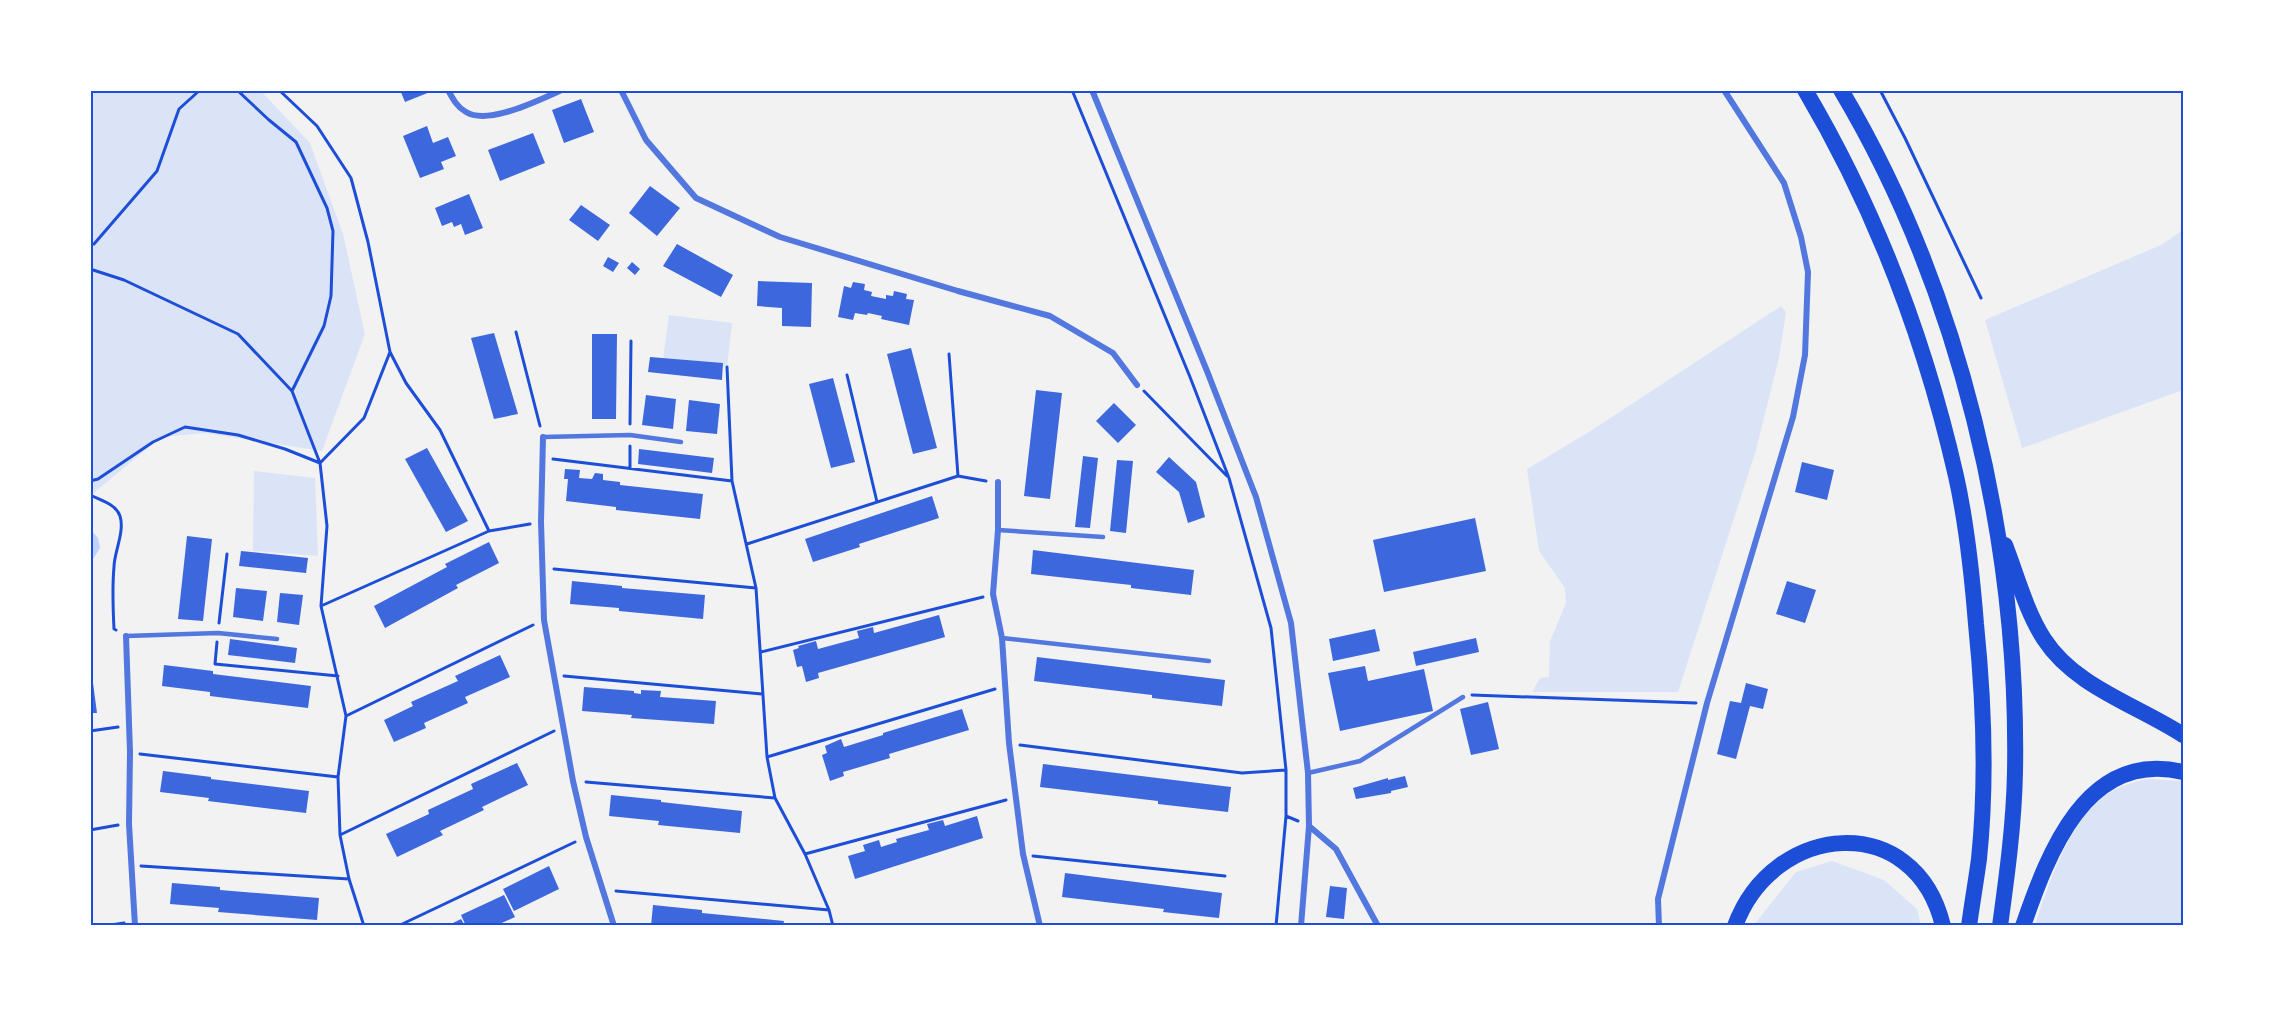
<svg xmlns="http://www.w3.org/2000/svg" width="2273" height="1016" viewBox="0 0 2273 1016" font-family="Jost,sans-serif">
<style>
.green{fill:#dbe4f7}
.water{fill:#bfd3fe}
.building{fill:#3d67dc}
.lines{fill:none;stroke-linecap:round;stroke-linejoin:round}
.path{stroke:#1d4ed8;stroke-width:3}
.service{stroke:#5277de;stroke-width:4.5}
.minor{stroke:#5277de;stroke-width:6}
.trunk{stroke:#1d4ed8;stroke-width:16}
.neatline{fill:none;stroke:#1d4ed8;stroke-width:2}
</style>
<rect width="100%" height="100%" fill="#f2f2f2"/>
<path class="green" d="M90 90H260L310 143 343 234 365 334 322 451 205 433 161 437 90 496Z
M2183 230V390L2022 448 1985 320 2161 245Z
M1781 306 1786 312 1779 358 1756 450 1678 692H1532L1540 678 1549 677 1550 641 1566 603 1565 588 1539 551 1527 469 1589 432Z
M669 315 732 323 727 367 663 359Z
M254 471 315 478 318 556 253 551Z
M2145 779 2183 781V926H2035C2049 881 2073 809 2118 788 2126 784 2136 782 2145 779Z
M1832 861 1884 880 1917 909 1921 926H1753L1796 872Z"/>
<path class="water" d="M90 529 98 538 100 548 90 564Z"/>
<path class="building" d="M400 90H430V92L405 102Z
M581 99 594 132 564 143 552 110Z
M427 126 433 143 448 137 456 156 441 162 444 169 420 178 403 136Z
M533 133 545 163 500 181 488 150Z
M650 186 680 208 657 236 629 213Z
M469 194 483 228 465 235 461 224 454 227 452 222 442 226 435 208Z
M581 205 610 225 598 241 569 220Z
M677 244 733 275 721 297 663 266Z
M608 257 619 263 613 272 603 266Z
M632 262 640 269 635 275 627 268Z
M758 281 812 283 811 327 782 326V308L757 306Z
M853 282 865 284 864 290 872 292 871 296 886 299V295L893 296 894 291 907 294 906 299 914 300 909 325 881 319 882 316 868 313 867 315 855 313 853 320 838 317 844 286 851 288Z
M494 333 518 414 494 419 471 338Z
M592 334H617L616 419H592Z
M911 348 937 448 913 454 887 354Z
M650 357 723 363 722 380 648 372Z
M833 378 855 462 831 468 809 384Z
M1036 390 1062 393 1050 499 1024 496Z
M646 395 676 399 673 429 642 425Z
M689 400 720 404 717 434 686 431Z
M1114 403 1136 425 1118 443 1096 421Z
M427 448 468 521 446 532 405 459Z
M639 449 714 458 712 473 638 464Z
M1083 456 1098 458 1090 528 1075 527Z
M1169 457 1196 482 1205 517 1188 523 1179 492 1156 472Z
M1117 460 1133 461 1126 533 1110 531Z
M1802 462 1834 470 1827 500 1795 492Z
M565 469 580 470 579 478 592 479 595 473 603 474V480L620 482V485L703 494 700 519 616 510V507L566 501 568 479H564Z
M932 496 939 518 859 544 860 547 813 562 805 539Z
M1475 518 1486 571 1384 592 1373 540Z
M187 536 212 539 203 621 178 619Z
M489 542 499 563 456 585 458 588 385 628 374 606 447 567 445 564Z
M1033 550 1194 570 1191 595 1131 588V585L1031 574Z
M241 551 308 558 306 573 239 566Z
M572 581 622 586V588L705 595 703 619 619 611V608L570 604Z
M1787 581 1816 590 1805 623 1776 614Z
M236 588 267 591 263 621 233 617Z
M280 593 303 595 299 625 277 622Z
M939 615 945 637 818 673 819 678 806 682 802 666 797 667 793 650 799 648 798 646 816 641 818 649 859 638 857 631 873 627 874 633Z
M1375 629 1380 651 1333 661 1329 639Z
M1476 638 1479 652 1416 666 1413 652Z
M230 639 297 648 295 663 228 655Z
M500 655 510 677 465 697 468 703 424 723 426 728 394 742 384 720 413 706 411 702 458 681 455 676Z
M1037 657 1225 680 1222 706 1152 698V695L1034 681Z
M90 660 97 713H90Z
M164 665 213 671V674L311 686 308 708 210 696V692L162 686Z
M1365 666 1368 681 1424 669 1433 711 1340 731 1328 673Z
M1746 683 1768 689 1763 709 1750 706 1736 759 1717 754 1730 701 1741 703Z
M584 687 634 691V693L641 694V690L661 691 660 697 716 701 714 724 631 718 632 715 582 711Z
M1488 702 1499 749 1471 755 1460 709Z
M962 709 969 730 889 754 890 758 843 772 844 776 830 781 822 755 827 753 825 746 841 739 844 747 883 735V733Z
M517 763 528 785 482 807 484 810 440 831 443 835 397 857 386 834 429 814 428 810 473 789 471 784Z
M1043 764 1231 787 1228 812 1158 804V801L1040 787Z
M163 771 211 777V779L309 791 306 813 208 801 209 798 160 792Z
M1405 776 1408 787 1391 791V793L1356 799 1353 788 1388 778V780Z
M611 795 661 800V802L742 811 740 833 658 825 659 821 609 816Z
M977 816 983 838 855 879 848 856 865 851 863 845 879 840 881 847 897 842 896 839 929 830 927 824 943 820 945 826Z
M549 866 559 889 514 911 503 889Z
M1065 873 1222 893 1219 918 1163 912 1164 909 1062 897Z
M172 883 220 887V890L319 898 317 920 218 912 219 908 170 904Z
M1330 886 1347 888 1344 919 1326 917Z
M504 895 515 917 495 926H466L461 915Z
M653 905 702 910V913L784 921 783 926H651Z
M461 919 465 926H447Z"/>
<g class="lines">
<path class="path" d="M237 90 269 120 296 142 327 208 333 231 331 296 324 326 292 391
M279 90 317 126 351 178 368 242 390 352 364 418 320 463 327 526 321 606 346 716 338 777 340 835 349 879 364 926
M1072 90 1190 377 1229 478 1271 628 1286 770V816L1276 926
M1880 90 1905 138 1981 298
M90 244H94L157 171 179 109 200 90
M90 269 124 280 238 334 292 391 320 463
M516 332 540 426
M390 352 406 383 440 430 489 531 530 524
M949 354 958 476
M727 367 732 481
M847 375 877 502
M1144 391 1227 476
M630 424 631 341
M630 446V468
M553 459 732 481 756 588 767 757 775 798 805 854 829 910 833 926
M90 481 98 479 153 442 185 427 238 435 285 449 320 463
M90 495C100 500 116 504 120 516 125 532 114 552 114 567 112 588 113 609 114 629L116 630
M747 544 958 476 986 481
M554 569 756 588
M321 606 489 531
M219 623 227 554
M217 642 215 664 338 676
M761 652 983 597
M564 676 762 694
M1472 695 1696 703
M346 716 533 625
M90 731 118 727
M1020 745 1242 773 1286 770
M140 754 338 777
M767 757 995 689
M586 782 775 798
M1286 816 1298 821
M90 830 118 825
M340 835 554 731
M805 854 1006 800
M1033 856 1225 876
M141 866 349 879
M616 891 829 910
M104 926 124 923
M398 926 575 842"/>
<path class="service" d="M543 437 630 435 681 442
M998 530 1103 537
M126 636 218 633 277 639
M1002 638 1209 661
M1308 773 1360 761 1463 697"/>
<path class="minor" d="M448 90C453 99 457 107 466 112 489 126 540 99 562 90
M621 90 646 140 696 198 780 237 958 291 1050 316 1113 353 1137 385
M1092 90 1207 371 1256 497 1291 623 1308 773 1309 826 1301 926
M543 437 541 522 544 620 573 781 586 837 614 926
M998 482V530L993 594 1002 638 1009 743 1023 854 1040 926
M126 636 130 752 129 824 135 926
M1309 826 1336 849 1378 926
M1659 926 1658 899 1707 703 1793 417 1805 355 1808 272 1801 237 1784 183 1724 90"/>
<path class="trunk" d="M1805 90C1876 210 1925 340 1956 476 1967 525 1972 574 1976 624 1984 702 1987 781 1979 859 1976 881 1972 904 1969 926
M1841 90C1960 290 2019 541 2015 772 2014 824 2007 875 2000 926
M2005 545C2017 576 2026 611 2044 639 2075 687 2137 705 2183 735
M1735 926C1773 822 1915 809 1943 926
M2023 926C2048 854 2086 749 2183 772"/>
</g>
<rect width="2273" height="1016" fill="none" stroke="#ffffff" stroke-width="183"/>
<rect x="92" y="92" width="2090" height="832" class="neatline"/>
</svg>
